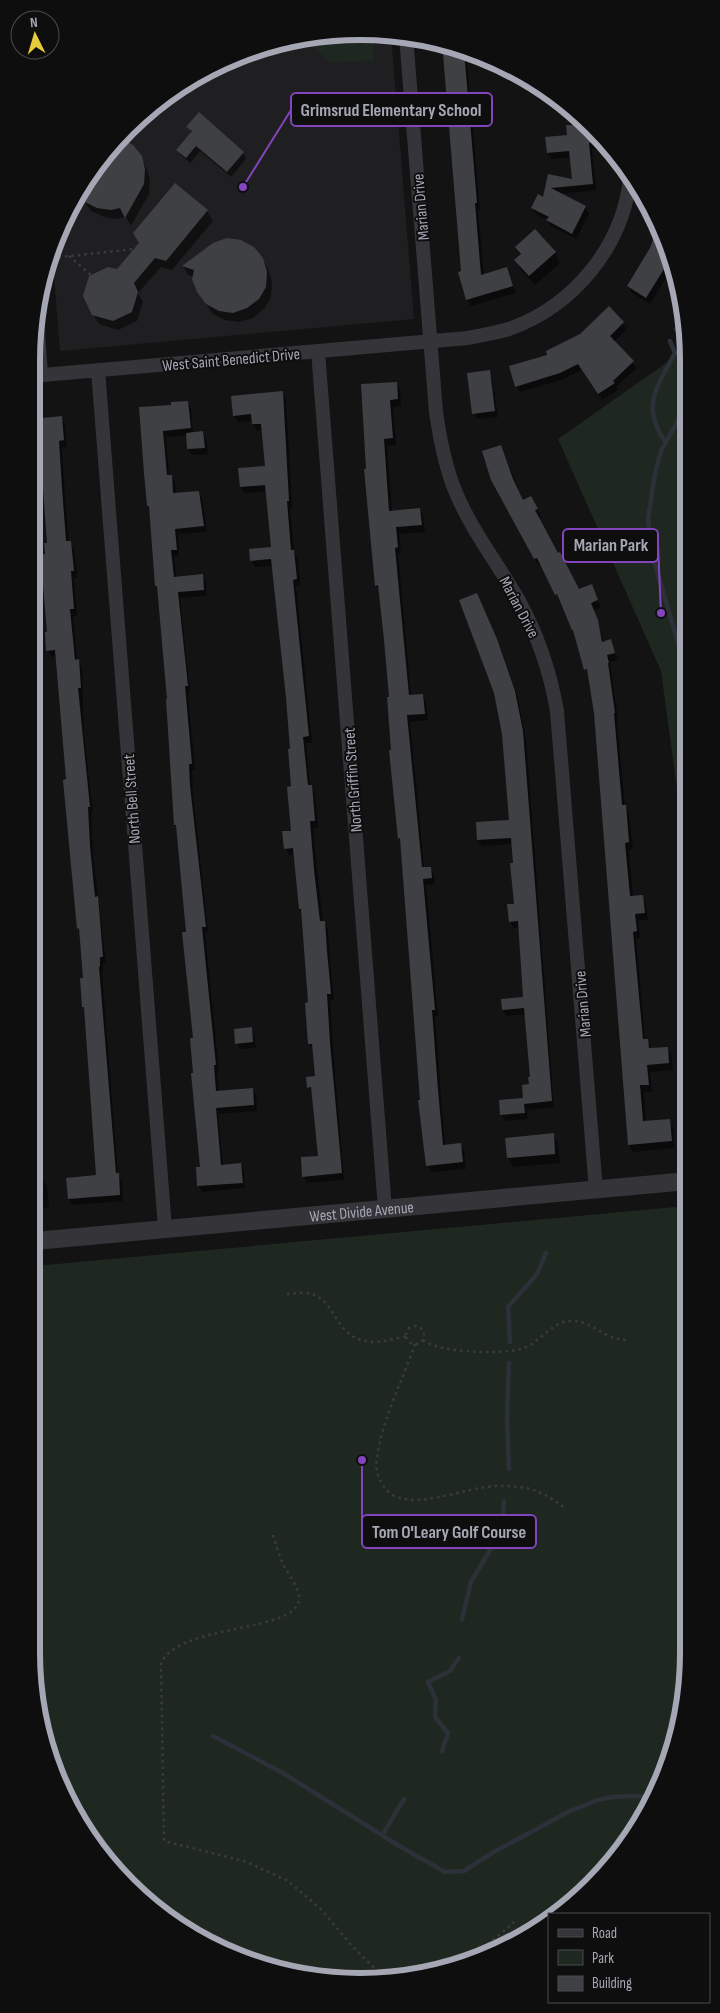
<svg xmlns="http://www.w3.org/2000/svg" width="720" height="2013" viewBox="0 0 720 2013" font-family="'Sofia Sans Condensed',sans-serif">
<style>
.built{fill:#1f1f21}
.green{fill:#1f2721}
.shadow{fill:#0007}
.lines{fill:none;stroke-linecap:round;stroke-linejoin:round}
.stream{stroke:#2c3139;stroke-width:4.5}
.building{fill:#3f4044}
.path{stroke:#3a3b40;stroke-width:2.5;stroke-dasharray:2.5 4;stroke-linecap:butt}
.minor{stroke:#343439;stroke-width:14}
.tertiary{stroke:#343439;stroke-width:18}
.labels{text-anchor:middle;stroke-width:4;stroke-linejoin:round;paint-order:stroke}
.street-label{font-size:16px;fill:#a5a7b4;stroke:#0e0e0f}
.rim{fill:none;stroke:#a5a7b4;stroke-width:6}
.leader{fill:none;stroke:#8345bd;stroke-width:2}
.callout-dot{fill:#8345bd;stroke:#0e0e0f;stroke-width:2}
.callout{fill:#0e0e0f;stroke:#8345bd;stroke-width:2}
.callout-label{font-size:18px;text-anchor:middle;font-weight:bold;fill:#a5a7b4}
</style>
<rect width="100%" height="100%" fill="#131314"/>
<path class="built" d="M381 32 391 34 414 319 60 351 52 251 65 215 99 160 143 113 195 75 254 49 317 34Z"/>
<path class="green" d="M373 32 374 60 331 63 302 37 317 34Z
M685 315 686 317V348L673 329Z
M686 349 687 901 678 796 661 671 558 439Z
M675 1207 688 1215 689 1653 678 1738 633 1836 593 1885 557 1914H549V1921L543 1926 445 1971 381 1981 317 1979 214 1948 160 1914 113 1870 56 1779 38 1717 35 1266Z"/>
<path class="shadow" d="M443 42 466 51 480 210H478L484 276 507 269 516 293 471 306 467 299 462 272Z
M538 86 551 97 542 98Z
M569 112 596 134 597 149H592L596 190 559 194 585 207 589 214 576 239 551 226 547 220 536 214 532 208 544 199 549 176 573 181 571 157 552 159 548 153 568 136 570 126Z
M199 113 243 153 246 159 231 177 200 151 190 163 181 155 178 150 192 133 188 127Z
M119 139 132 146 140 156 146 167 150 180 149 194 131 226 126 217 117 219 104 217 91 211 79 193 99 160Z
M175 185 207 211 213 221 172 270 161 267 138 293 143 302 137 321 118 330 99 324 93 314 117 271 140 244Z
M659 228 671 269 650 304 632 293 628 286 651 249Z
M535 231 555 253 560 263 535 285 521 270 516 260 521 256 516 247Z
M262 259 268 269 272 282 271 297 264 309 253 318 239 322 225 320 213 314 198 292 194 277 188 275 183 266Z
M609 308 627 329 614 342 637 368 616 387 618 390 602 400 583 369 564 379 520 392 516 386 549 356 581 335Z
M489 372 492 378 498 417 477 419 474 413Z
M396 383 400 390 401 406 393 407 396 445 387 446 392 512 420 509 423 516 425 532 399 534 401 554H398L411 696 423 695 426 702 428 720 410 722 424 868H430L434 875 435 884 426 885 438 1016H435L445 1146 460 1145 464 1151 466 1169 431 1172 428 1165 407 895 393 751 390 698 380 592 376 585 362 385Z
M282 392 286 399 292 507 290 508 294 552 298 558 300 586H296L312 743H306L310 786 315 793 318 827 313 828 318 878 323 922 328 929 330 958 334 1000H330L333 1050 344 1180 307 1183 304 1176 319 1157 312 1094 309 1087 316 1077 314 1051 309 1044 310 1004 303 913 300 909 295 854 289 855 285 848 292 832 291 750 273 566 255 567 251 561 272 548 266 491 245 493 241 487 266 467 263 430 257 431 253 421 238 422 234 415Z
M187 402 191 408 193 433H203L206 439 208 454 192 455 188 449 187 435 166 437 169 476H171L175 482 176 494 199 492 202 498 207 532 178 534 179 556H174L176 578 202 576 206 582 207 596 180 598 190 692H188L195 770H192L193 793 208 932 205 933 219 1071H217L219 1092 252 1089 256 1095 257 1111 218 1114 223 1166 240 1165 244 1171 245 1188 202 1192 199 1186 197 1169 201 1168 187 933 178 829 175 825 163 641 159 591 156 586 151 510 148 506 145 473 173 406Z
M32 416 34 420 61 418 65 424 67 447H62L65 496 69 542 74 549 77 577 74 578 77 616H73L77 661 82 667 84 735 93 813H91L93 854 106 963H103V973H102L118 1175 122 1181 123 1201 73 1205 69 1199 97 1176 85 1010 81 979H84L80 932 78 928 57 656 51 657 48 650 49 633 44 580H41L37 574 47 555 48 544 43 469 32 470Z
M501 446 523 501 534 505 541 517 538 518 579 591 595 593 601 608 594 610 604 642 610 641 618 660 610 662 618 720H617L625 806 629 813 633 849 629 850 633 897H642L646 904 648 920H638L640 938H636L645 1040H647L652 1049 667 1048 671 1055 673 1070 650 1072 652 1092H644L646 1122 669 1120 673 1128 675 1148 633 1152 629 1145 595 713 590 676 586 669 576 635 560 601 541 564 539 566 535 559 493 479Z
M480 600 500 647 518 698 526 739 554 1107 527 1110 528 1119 505 1121 501 1115 524 1099 532 1078 526 1014 506 1016 503 1010 524 998 520 927 514 928 510 922 515 905 512 844 482 846 478 840 510 821 503 734Z
M251 1029 254 1035 256 1048 240 1049 236 1043Z
M553 1135 558 1144 560 1163 513 1167 508 1158Z
M43 1179 47 1186 49 1207 35 1209V1180Z"/>
<g class="lines">
<path class="stream" d="M686 406 661 451 655 473 648 519 654 561 687 673
M666 443C640 407 657 387 675 353L670 341
M510 1342 508 1307 537 1274 546 1253
M509 1363 507 1419 509 1469
M462 1619 471 1582 502 1530 504 1501
M213 1736 283 1773 401 1847 445 1872 464 1871 492 1853 570 1811 598 1800 612 1797 632 1796 651 1797
M442 1751 448 1733 435 1717 436 1700 428 1682 450 1671 459 1658
M383 1834 404 1799"/>
</g>
<path class="building" d="M442 42 464 50 477 203H475L481 275 507 267 513 286 466 300 458 272 461 271Z
M199 112 244 152 227 172 196 146 186 158 176 150 192 131 186 127Z
M573 115 593 132 594 142 589 143 593 184 551 188 586 206 572 234 546 220 549 217 531 208 538 194 543 197 548 174 572 179 569 151 547 153 545 137 567 135 566 125H574Z
M120 138 133 145 142 156 145 169 144 184 125 218 120 208 111 210 97 208 85 202 78 193 99 160Z
M175 183 208 210 166 261 155 258 134 283 138 292 132 312 113 321 92 315 83 296 89 276 108 267 117 269 139 243 133 233Z
M658 226 669 261 646 298 627 286 650 248Z
M535 229 556 252 529 276 514 260 521 254 515 247Z
M227 238 241 240 254 247 263 258 267 272 266 287 259 299 247 308 233 313 219 311 206 304 197 292 192 279 194 270 182 266 213 243Z
M609 306 624 322 610 336 634 361 613 381 615 383 598 394 578 364 560 373 515 387 509 366 547 355 546 351 580 334Z
M490 370 495 411 472 414 467 373Z
M397 382 398 399 390 400 393 438 384 439 389 511 420 508 422 525 396 527 398 547 395 548 409 695 423 694 425 714 407 715 422 867H431L432 878 423 879 435 1010H432L438 1090 443 1145 461 1143 463 1162 426 1166 418 1100H420L400 838 398 839 389 750H391L387 697H389L384 640 378 585 375 586 364 469H366L361 384Z
M283 391 289 501H287L291 550H294L297 579 293 580 309 736 303 737 308 785H312L315 821H310L314 870 320 921H325L327 951 331 994H327L330 1043 342 1173 302 1177 301 1157 318 1156 311 1087 307 1088 306 1077 315 1076 312 1044H308L305 1003 308 1002 301 909H299L293 848 284 849 282 831H291L287 787 291 786 288 749H290L286 698 271 559 250 561 249 549 271 547 265 485 240 487 238 468 265 466 261 424H252L251 414 233 416 231 396Z
M188 401 191 428 163 431 167 475H172L173 493 199 491 204 526 175 529 177 550H171L174 577 203 574 204 590 178 592 188 686H185L192 764H189L190 786 206 927H202L216 1065H214L216 1091 253 1088 254 1105 216 1108 221 1165 241 1163 243 1183 197 1186 196 1167H200L191 1073H193L190 1038H193L182 932H186L176 825H174L166 699H167L157 586H155L149 506H147L144 473 139 407 171 405V402Z
M62 416 64 440 59 441 62 488 66 541H71L74 571H71L74 609H70L75 660 79 659 81 688H78L90 807H88L90 846 95 897 98 896 103 957H100V966L99 967 116 1173H119L120 1195 68 1199 66 1178 96 1175 84 1007H82L80 978H83L79 928 77 929 63 780 66 779 55 650 46 651 45 632H47L42 574H36L35 555 45 554 44 543H47L41 463H32V419Z
M203 431 205 448 187 449 186 433Z
M501 445 513 479 523 500 531 496 538 509 535 510 558 553 560 552 579 589 592 584 598 600 591 603 598 620 602 642 611 639 615 653 607 655 609 663H608L615 713H614L622 805H626L629 842 625 843 630 896 643 895 645 913 635 914 637 931 633 932 643 1039H648L649 1048 668 1047 669 1063 647 1065 649 1085H640L643 1121 670 1119 672 1141 628 1145 594 713 587 669 584 670 573 630H572L557 594 555 595 537 558 534 559 491 480 482 451Z
M477 593 497 639 515 691 523 731 552 1101 524 1104 525 1113 500 1115 499 1100 523 1098 522 1085 529 1084 528 1077H530L524 1008 502 1010 501 999 523 997 518 921 509 922 507 904H514L510 863H513L511 838 477 840 476 822 509 820 502 734 494 693 459 600Z
M252 1027 253 1042 235 1044 234 1029Z
M554 1133 555 1154 507 1158 505 1138Z"/>
<g class="lines">
<path class="path" d="M69 256 91 275
M52 258 134 249
M287 1294C297 1293 308 1291 317 1296 336 1307 337 1335 365 1341 378 1344 393 1339 407 1336
M406 1335a9 9 0 1 1 18 0a9 9 0 1 1-18 0Z
M423 1340C436 1353 507 1355 524 1348 542 1341 552 1320 574 1321 593 1322 605 1340 627 1340
M415 1344C403 1380 381 1421 377 1459 375 1470 378 1479 385 1488 407 1516 467 1485 500 1486 530 1486 543 1491 566 1509
M273 1535C276 1545 279 1555 283 1564 288 1575 299 1586 299 1598 301 1633 176 1623 161 1664L164 1841 247 1862 288 1881 322 1910 352 1946 386 1980
M384 1978C409 1974 437 1972 460 1961 480 1952 498 1936 514 1922"/>
<path class="minor" d="M406 36 436 412C440 440 445 467 456 493 472 531 498 564 518 599 538 635 550 671 557 711L596 1190
M37 317 41 375
M318 351 385 1209
M98 370 165 1228
M31 376 468 338C482 335 496 333 509 329 574 306 623 246 630 178"/>
<path class="tertiary" id="s1" d="M35 1241 688 1181"/>
</g>
<g class="labels">
<g class="street-label">
<text transform="translate(420 207) rotate(-95)" y="6">Marian Drive</text>
<text transform="translate(231 359) rotate(-5)" y="6">West Saint Benedict Drive</text>
<text transform="translate(520 607) rotate(62)" y="6">Marian Drive</text>
<text transform="translate(352 780) rotate(-94)" y="6">North Griffin Street</text>
<text transform="translate(131 799) rotate(-94)" y="6">North Bell Street</text>
<text transform="translate(582 1004) rotate(-95)" y="6">Marian Drive</text>
<text dy="6" stroke="none"><textPath href="#s1" startOffset="328">West Divide Avenue</textPath></text>
</g>
</g>
<path d="M0 0H720V2013H0ZM360 40H360A320 320 0 0 1 680 360V1653A320 320 0 0 1 360 1973H360A320 320 0 0 1 40 1653V360A320 320 0 0 1 360 40Z" fill="#0e0e0f" fill-rule="evenodd"/>
<path class="rim" d="M360 40H360A320 320 0 0 1 680 360V1653A320 320 0 0 1 360 1973H360A320 320 0 0 1 40 1653V360A320 320 0 0 1 360 40Z"/>
<path class="leader" d="M243 187L291 110M661 613L658 545M362 1460L362 1532"/>
<g class="callout-dot">
<circle cx="243" cy="187" r="5"/>
<circle cx="661" cy="613" r="5"/>
<circle cx="362" cy="1460" r="5"/>
</g>
<g class="callout">
<rect x="291" y="93" width="201" height="33" rx="5"/>
<rect x="563" y="529" width="95" height="33" rx="5"/>
<rect x="362" y="1515" width="174" height="33" rx="5"/>
</g>
<g class="callout-label">
<text x="391" y="116">Grimsrud Elementary School</text>
<text x="611" y="551">Marian Park</text>
<text x="449" y="1538">Tom O'Leary Golf Course</text>
</g>
<rect x="548" y="1913" width="162" height="90" fill="#0e0e0f" stroke="#4a4b51"/>
<rect x="558" y="1929" width="25" height="8" fill="#343439" stroke="#4a4b51"/>
<text x="592" y="1938" font-size="15" fill="#a5a7b4">Road</text>
<rect x="558" y="1950" width="25" height="15" fill="#1f2721" stroke="#4a4b51"/>
<text x="592" y="1963" font-size="15" fill="#a5a7b4">Park</text>
<rect x="558" y="1976" width="25" height="15" fill="#3f4044" stroke="#4a4b51"/>
<text x="592" y="1988" font-size="15" fill="#a5a7b4">Building</text>
<g transform="translate(35 35) rotate(355)"><circle r="24" fill="#0e0e0f" stroke="#4a4b51"/>
<path d="M0-4L9 19L0 12L-9 19Z" fill="#e6cc39"/>
<text y="-8" font-size="14" font-weight="bold" text-anchor="middle" fill="#a5a7b4">N</text>
</g>
</svg>
